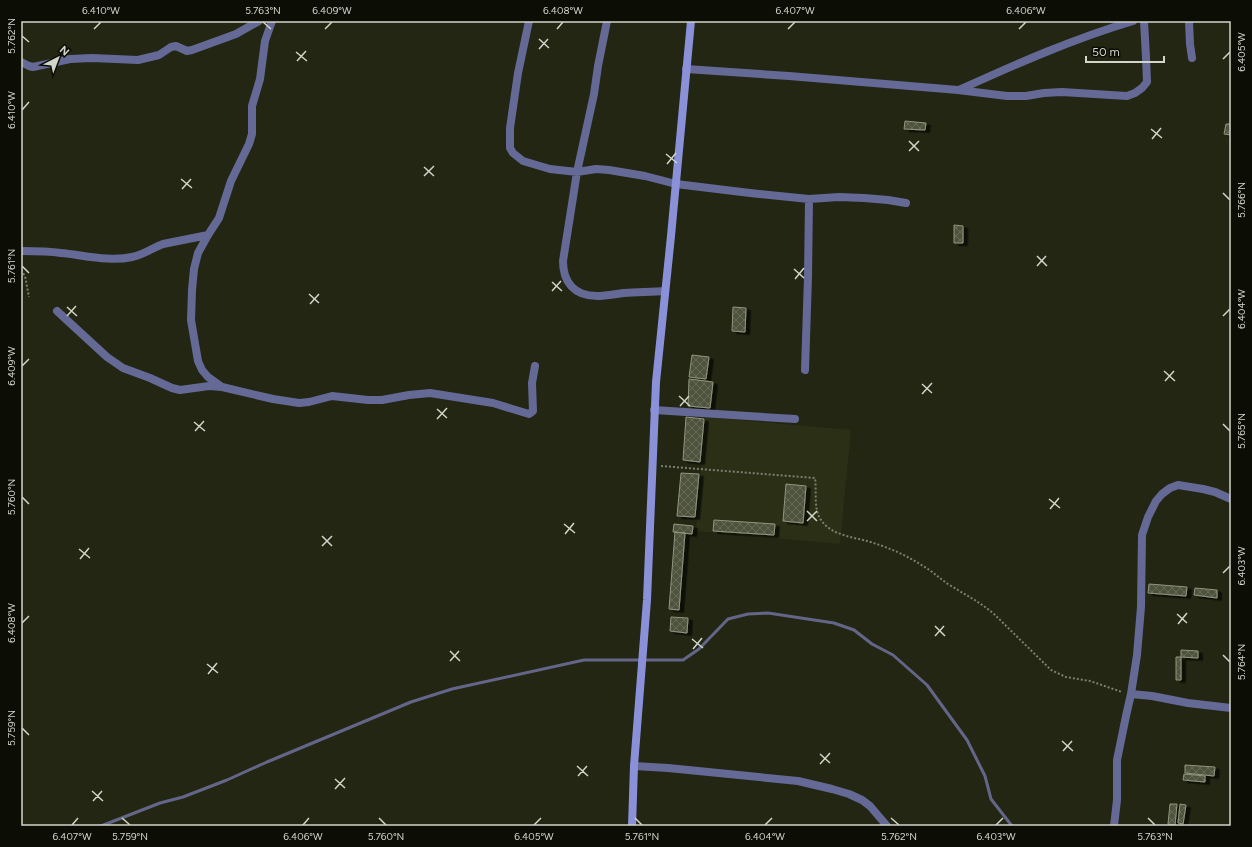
<svg xmlns="http://www.w3.org/2000/svg" width="1252" height="847" viewBox="0 0 1252 847" font-family="Figtree,sans-serif">
<style>
.built{fill:#2a2f16}
.lines{fill:none;stroke-linecap:round;stroke-linejoin:round}
.stream{stroke:#646689;stroke-width:3}
.building{fill:url(#building-cross-hatch);stroke:#90967f;filter:url(#shadow)}
.path{stroke:#7c8070;stroke-width:2;stroke-dasharray:2 2;stroke-linecap:butt}
.street{stroke:#656996;stroke-width:8}
.secondary{stroke:#8b91d8;stroke-width:8}
.ticks{fill:none;stroke:#d2d5c9;stroke-width:1.5}
.neatline{fill:none;stroke:#d2d5c9;stroke-width:1.5}
.ticks-label{font-size:10px;text-anchor:middle;fill:#d2d5c9}
</style>
<defs>
<pattern id="building-cross-hatch" width="8" height="8" patternUnits="userSpaceOnUse"><rect width="8" height="8" fill="#4e523d"/><path d="M0 0l8 8M0 8l8-8" fill="none" stroke="#676a58"/></pattern>
<filter id="shadow"><feDropShadow dx="4.5" dy="2.5" stdDeviation="0" flood-color="#0009"/></filter>
</defs>
<rect width="100%" height="100%" fill="#222612"/>
<path class="built" d="M705 417 851 430 840 544 696 531Z"/>
<g class="lines">
<path class="stream" d="M101 826 160 803 183 797 227 780 267 762 411 702 452 689 584 660H683L699 649 728 619 748 614 768 613 834 623 854 630 872 644 893 655 927 685 967 740 985 776 991 799 1012 826"/>
</g>
<path class="building" d="M905 121 926 123 925 130 904 129Z
M1226 124H1231V135L1224 134Z
M954 225 963 226V243H954Z
M733 307 746 308 745 332 732 331Z
M692 355 709 357 706 379 689 377Z
M689 379 713 382 710 408 688 406Z
M686 417 704 419 700 462 683 460Z
M681 473 699 474 695 517 677 516Z
M786 484 806 486 803 523 783 521Z
M714 520 775 524 774 535 713 531Z
M674 524 693 526 692 534 673 532Z
M675 532 685 533 679 610 669 609Z
M1149 584 1187 587 1186 596 1148 593Z
M1195 588 1217 590V598L1194 595Z
M671 617 688 618 687 633 670 631Z
M1181 650 1198 651V658L1181 657Z
M1176 657H1181V680H1176Z
M1185 765 1215 767 1214 776 1185 773Z
M1184 774 1205 776V782L1183 780Z
M1170 804H1177L1175 825 1168 824Z
M1180 804 1186 805 1183 824 1178 823Z"/>
<g class="lines">
<path class="path" d="M21 270 25 276 29 297
M661 466 815 478C817 492 813 508 821 520 831 535 852 537 867 541 888 547 906 555 923 566 932 571 939 578 948 584 964 594 980 602 994 614L1051 670 1066 677 1090 681 1122 692"/>
<path class="street" d="M529 21 518 73 510 128V148L513 153 523 161 550 169 577 172 596 169 609 170 645 176 676 184 750 193 809 199 839 197 864 198 888 200 906 203
M607 21 598 66 594 94 577 172 563 261C563 282 574 296 597 296 606 296 615 294 624 293 638 292 651 292 665 291
M1189 21 1190 44 1192 58
M21 62 29 66 33 67 70 59 92 58 138 60 159 55 171 47 176 46 187 51 192 50 236 34 259 21
M686 69 789 76 958 90 1007 96H1026L1044 93 1062 92 1127 96 1135 93 1142 88 1147 82 1146 57 1144 21
M959 90C1016 64 1073 39 1133 21
M21 251C34 251 48 251 61 253 83 255 110 262 132 257 143 255 152 248 163 244L208 235
M57 311 107 357 123 368 150 378 172 388 180 390 209 386 222 387 273 399 299 403 309 402 332 396 368 400H382L409 395 430 393 493 403 529 414 533 411 532 383 535 366
M805 370 808 277 809 199
M222 387 208 377 202 370 198 361 191 320 192 290 194 269 198 253 208 235 219 218 231 181 249 144 252 134V106L260 79 265 41 272 21
M654 410 795 419
M1131 694 1152 696 1188 703 1231 708
M634 766 668 768 798 781 832 789 849 794 862 800 870 806 887 826
M1114 826 1117 800V760L1126 716 1131 694 1137 655 1141 607 1142 535 1148 517 1156 501 1162 494 1170 488 1178 485 1203 489 1215 492 1231 499"/>
<path class="secondary" d="M632 826 634 766 647 600 656 382 671 236 691 21"/>
</g>
<path class="ticks" d="M263 22 271 29M94 29 101 22M325 29 332 22M557 29 563 22M788 29 795 22M1019 29 1026 22M22 36 29 42M539 39 549 48M539 49 548 39M296 52 307 61M1223 59 1230 52M297 61 306 51M22 110 29 102M1151 129 1162 138M1152 139 1161 128M909 141 919 151M909 151 919 141M666 154 677 163M667 164 676 153M424 167 434 176M424 176 434 166M181 179 192 188M182 189 191 179M1223 193 1230 200M1037 256 1047 266M22 266 29 273M1037 266 1046 256M794 269 804 278M795 279 804 268M552 282 562 291M552 291 561 281M309 294 319 303M310 304 319 294M67 307 77 316M67 316 76 306M1223 316 1230 309M22 366 29 359M1164 371 1175 381M1165 381 1174 371M922 384 932 393M922 394 932 383M679 396 690 406M680 406 689 396M437 409 447 418M437 419 447 408M194 422 205 431M1223 424 1230 431M195 431 204 421M22 497 29 504M1049 499 1060 508M1050 509 1059 498M807 511 817 521M807 521 817 511M564 524 575 533M565 534 574 523M322 536 332 546M322 546 332 536M79 549 90 558M80 559 89 548M1223 573 1230 566M1177 614 1187 623M22 623 29 616M1178 624 1187 613M935 626 945 636M935 636 944 626M692 639 703 648M693 649 702 638M450 651 460 661M1223 655 1230 662M450 661 459 651M207 664 218 673M208 674 217 663M22 728 29 735M1062 741 1073 751M1063 751 1072 741M820 754 830 763M820 764 830 753M577 766 588 776M578 776 587 766M335 779 345 788M335 789 345 778M92 791 103 801M93 801 102 791M122 818 130 825M379 818 386 825M635 818 642 825M891 818 899 825M1148 818 1155 825M72 825 78 818M303 825 309 818M534 825 541 818M765 825 772 818M996 825 1003 818"/>
<rect width="1252" height="847" fill="none" stroke="#0c0e06" stroke-width="44"/>
<g transform="translate(58 58) rotate(42)" stroke="#0c0e06" stroke-width="3" paint-order="stroke">
<path d="M0-3L7 15L0 10L-7 15Z" fill="#d2d5c9"/>
<text y="-6" font-size="11" font-weight="bold" text-anchor="middle" fill="#d2d5c9">N</text>
</g>
<path d="M1086 56v6h78v-6" fill="none" stroke="#d2d5c9" stroke-width="2"/>
<text x="1092" y="56" font-size="12" fill="#d2d5c9" stroke="#0c0e06" stroke-width="3" paint-order="stroke">50 m</text>
<rect x="22" y="22" width="1208" height="803" class="neatline"/>
<g class="ticks-label">
<text x="101" y="14">6.410°W</text>
<text x="263" y="14">5.763°N</text>
<text x="332" y="14">6.409°W</text>
<text x="563" y="14">6.408°W</text>
<text x="795" y="14">6.407°W</text>
<text x="1026" y="14">6.406°W</text>
<text transform="translate(11 36) rotate(-90)" y="4">5.762°N</text>
<text transform="translate(1241 52) rotate(-90)" y="4">6.405°W</text>
<text transform="translate(11 110) rotate(-90)" y="4">6.410°W</text>
<text transform="translate(1241 200) rotate(-90)" y="4">5.766°N</text>
<text transform="translate(11 266) rotate(-90)" y="4">5.761°N</text>
<text transform="translate(1241 309) rotate(-90)" y="4">6.404°W</text>
<text transform="translate(11 366) rotate(-90)" y="4">6.409°W</text>
<text transform="translate(1241 431) rotate(-90)" y="4">5.765°N</text>
<text transform="translate(11 497) rotate(-90)" y="4">5.760°N</text>
<text transform="translate(1241 566) rotate(-90)" y="4">6.403°W</text>
<text transform="translate(11 623) rotate(-90)" y="4">6.408°W</text>
<text transform="translate(1241 662) rotate(-90)" y="4">5.764°N</text>
<text transform="translate(11 728) rotate(-90)" y="4">5.759°N</text>
<text x="72" y="840">6.407°W</text>
<text x="130" y="840">5.759°N</text>
<text x="303" y="840">6.406°W</text>
<text x="386" y="840">5.760°N</text>
<text x="534" y="840">6.405°W</text>
<text x="642" y="840">5.761°N</text>
<text x="765" y="840">6.404°W</text>
<text x="899" y="840">5.762°N</text>
<text x="996" y="840">6.403°W</text>
<text x="1155" y="840">5.763°N</text>
</g>
</svg>
